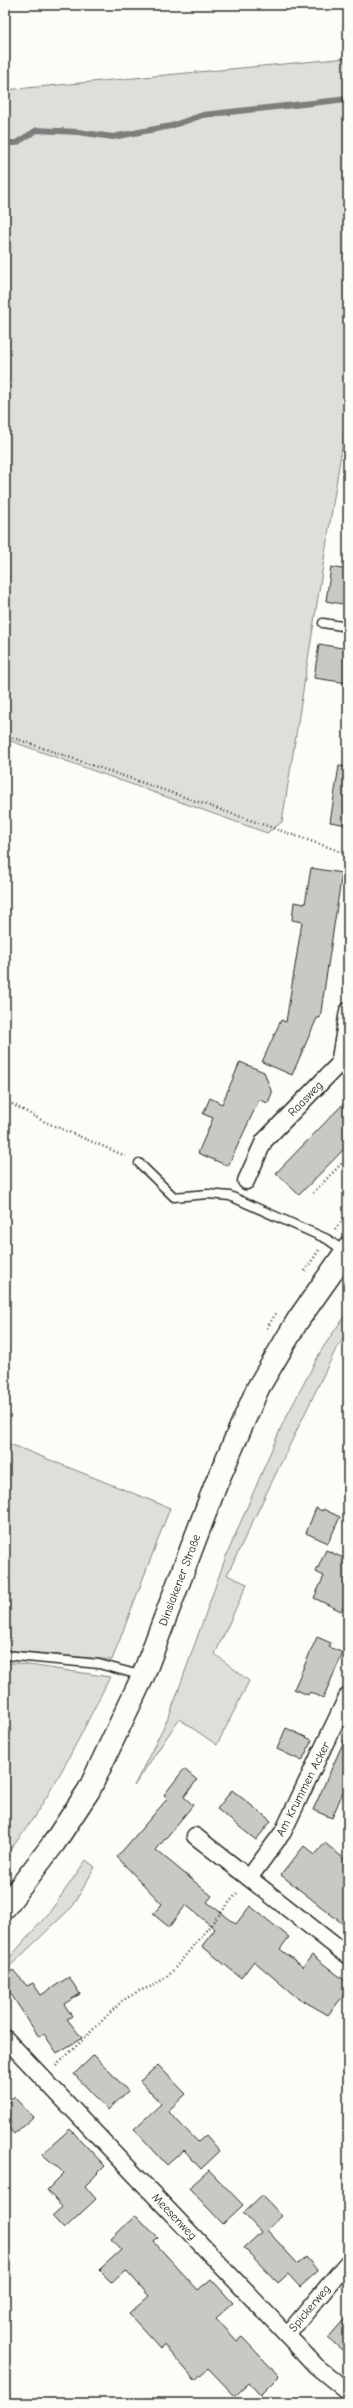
<svg xmlns="http://www.w3.org/2000/svg" width="353" height="2408" viewBox="0 0 353 2408" font-family="'Comic Neue',sans-serif">
<style>
.green{fill:#dfdeda;stroke:#858482}
.lines{fill:none;stroke-linecap:round;stroke-linejoin:round}
.stream{stroke:#7e7d7b;stroke-width:6}
.building{fill:#c9c8c4;stroke:#2b2b2b}
.service-casing{stroke:#2b2b2b;stroke-width:11}
.minor-casing{stroke:#2b2b2b;stroke-width:19}
.secondary-casing{stroke:#2b2b2b;stroke-width:25}
.path{stroke:#2b2b2b;stroke-width:2.5;stroke-dasharray:1 3;stroke-linecap:butt}
.service{stroke:#fdfcf7;stroke-width:8}
.minor{stroke:#fdfcf7;stroke-width:16}
.secondary{stroke:#fdfcf7;stroke-width:22}
.labels{text-anchor:middle;stroke-width:3;stroke-linejoin:round;paint-order:stroke}
.street-label{font-size:12px;fill:#2b2b2b;stroke:#fdfcf7}
</style>
<rect width="100%" height="100%" fill="#fdfcf7"/>
<filter id="ink" filterUnits="userSpaceOnUse"><feTurbulence type="fractalNoise" baseFrequency=".025" numOctaves="2"/><feDisplacementMap in="SourceGraphic" scale="8" xChannelSelector="R" yChannelSelector="G"/><feConvolveMatrix kernelMatrix="1 2 1 2 8 2 1 2 1" color-interpolation-filters="sRGB"/></filter>
<g filter="url(#ink)">
<path class="green" d="M348 58V410L282 822 267 833 5 739V90Z
M348 1311V1333L336 1349 227 1575 247 1584 215 1654 249 1681 217 1745 179 1719 134 1786 170 1714 225 1559 282 1425 322 1349Z
M5 1442 170 1508 112 1660 5 1650Z
M5 1663H16L110 1677C80 1736 48 1805 5 1856Z
M86 1860 95 1867 73 1906 5 1971V1963L49 1913Z"/>
<g class="lines">
<path class="stream" d="M5 143H16L37 130 78 132 113 137 171 126 203 115 348 99"/>
</g>
<path class="building" d="M331 567 348 570V605L326 601Z
M319 644 348 649V683L314 678Z
M339 766 348 767V825L330 822Z
M311 868 342 873 320 1018H317L292 1075 262 1062 281 1020 286 1022 302 922 292 920 294 902 305 904Z
M240 1062 264 1072 272 1093 268 1103 259 1100 228 1166 198 1153 213 1118 203 1114 210 1098 222 1104Z
M348 1099V1145L299 1195 276 1173Z
M316 1508 322 1511 323 1509 340 1517 328 1543 306 1533Z
M326 1550 348 1560V1607L344 1605 341 1611 314 1598 324 1576 316 1572Z
M317 1637 331 1643 329 1647 343 1653 323 1698 310 1692 308 1695 294 1689Z
M286 1728 312 1740 302 1761 277 1749Z
M348 1732V1780L332 1818 313 1810Z
M184 1769 197 1780 184 1797 193 1805 156 1850 212 1896 207 1902 236 1924 250 1906 289 1937 280 1949 303 1967 312 1955 348 1983V1990L328 2015 295 1996 254 1961 241 1978 202 1946 215 1929 186 1905 169 1927 153 1914 162 1904 117 1857 168 1798 164 1795Z
M232 1790 271 1821 256 1840 217 1809Z
M325 1843 348 1862V1928L281 1875 304 1846 315 1855Z
M13 1970 27 1986 33 1983 41 1995 69 1977 80 1994 64 2004 72 2016 67 2019 82 2038 57 2053 44 2034 39 2037 5 1985V1977Z
M94 2055 128 2091 108 2110 74 2074Z
M158 2065 186 2094 168 2111 198 2142 206 2135 220 2151 201 2169 184 2150 167 2165 134 2129 161 2104 140 2081Z
M14 2097 33 2117 14 2134 5 2124V2105Z
M70 2129 105 2166 85 2186 96 2199 64 2229 52 2216 62 2207 47 2190 64 2173 42 2154Z
M209 2170 243 2205 223 2224 189 2188Z
M262 2195 282 2216 267 2230 298 2264 306 2257 318 2271 300 2287 288 2274 278 2283 244 2248 261 2232 243 2213Z
M136 2215 158 2238 154 2242 198 2290 211 2279 233 2303 216 2318 237 2341 242 2337 279 2376 260 2395 249 2383 235 2396 208 2368 195 2380 164 2345 160 2348 129 2314 149 2296 126 2270 112 2283 99 2270 121 2250 111 2239Z
M348 2315V2355L328 2338Z"/>
<g class="lines">
<defs>
<path id="service" d="M323 623 348 627
M139 1163 174 1197 208 1194 230 1196 327 1239 345 1252
M5 1655 99 1664 143 1676"/>
<g id="minor">
<path id="s1" d="M246 1181 264 1141 339 1064 348 1011"/>
<path d="M348 1695 283 1832 249 1878 348 1956"/>
<path d="M195 1836 249 1878"/>
<path id="s2" d="M5 2038 287 2335 316 2366 348 2392"/>
<path id="s3" d="M287 2335 348 2262"/>
</g>
<g id="secondary">
<path id="s4" d="M5 1907 54 1843 89 1790 143 1676 216 1484 258 1388 298 1320 348 1249"/>
</g>
</defs>
<use href="#service" class="service-casing"/>
<use href="#minor" class="minor-casing"/>
<use href="#secondary" class="secondary-casing"/>
<path class="path" d="M5 735 348 854
M5 1100 43 1121 128 1157
M313 1193 348 1157
M335 1229 348 1214
M305 1271 319 1250
M267 1328 276 1313
M56 2066 122 2001 139 1991 155 1985 170 1974 238 1892"/>
<use href="#service" class="service"/>
<use href="#minor" class="minor"/>
<use href="#secondary" class="secondary"/>
</g>
</g>
<g class="labels">
<g class="street-label">
<text dy="4" stroke="none"><textPath href="#s1" startOffset="103">Raasweg</textPath></text>
<text dy="4" stroke="none"><textPath href="#s4" startOffset="373">Dinslakener Straße</textPath></text>
<text transform="translate(303 1789) rotate(-63)" y="4">Am Krummen Acker</text>
<text dy="4" stroke="none"><textPath href="#s2" startOffset="246">Meesenweg</textPath></text>
<text dy="4" stroke="none"><textPath href="#s3" startOffset="35">Spickerweg</textPath></text>
</g>
</g>
<rect width="353" height="2408" fill="none" stroke="#fdfcf7" stroke-width="20"/>
<rect x="10" y="10" width="333" height="2388" fill="none" stroke="#2b2b2b" stroke-width="1.5" filter="url(#ink)"/>
</svg>
